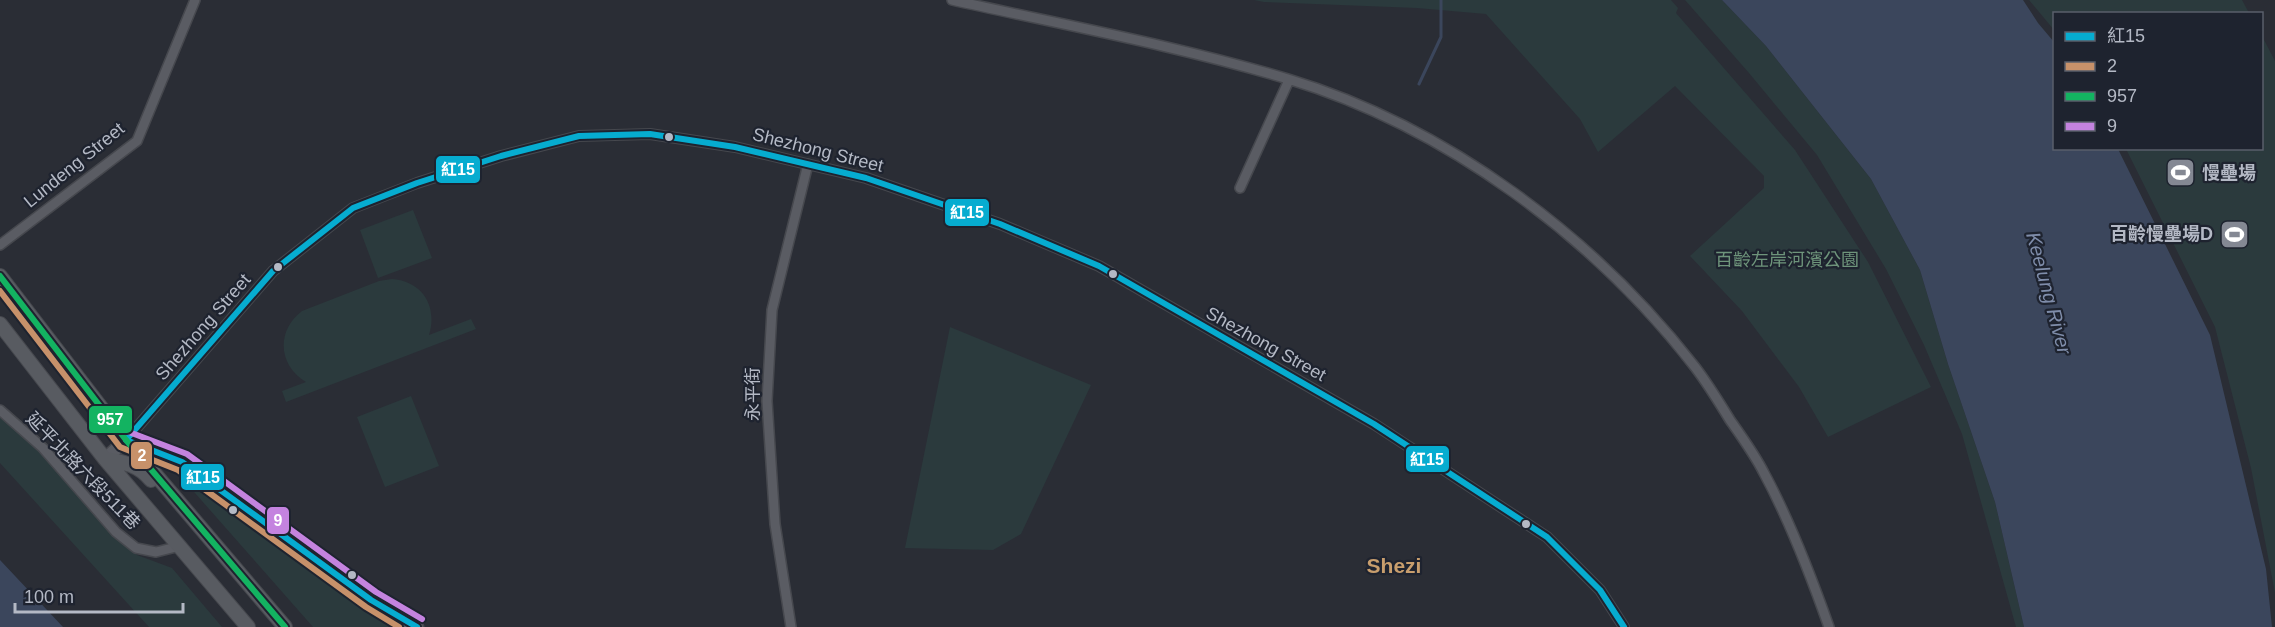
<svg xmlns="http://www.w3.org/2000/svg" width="2275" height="627" viewBox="0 0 2275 627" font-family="Helvetica,'Noto Sans TC',sans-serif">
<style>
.green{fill:#2b3a3d}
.water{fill:#3b465c}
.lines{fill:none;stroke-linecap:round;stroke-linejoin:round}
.stream{stroke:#3b465c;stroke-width:3}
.minor-casing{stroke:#46484e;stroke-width:12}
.tertiary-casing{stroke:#46484e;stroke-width:15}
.secondary-casing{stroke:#46484e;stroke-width:16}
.minor{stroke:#5a5c63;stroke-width:9}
.tertiary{stroke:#5a5c63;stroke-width:12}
.secondary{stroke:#585b61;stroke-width:14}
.bus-1-casing{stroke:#1e232f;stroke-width:10}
.bus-2-casing{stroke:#1e232f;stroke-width:10}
.bus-3-casing{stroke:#1e232f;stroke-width:10}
.bus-4-casing{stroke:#1e232f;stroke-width:10}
.bus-1{stroke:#06acd0;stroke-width:6}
.bus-2{stroke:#c7916a;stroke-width:6}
.bus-3{stroke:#13b361;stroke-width:6}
.bus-4{stroke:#c483df;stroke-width:6}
.bus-dot{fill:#b4b9c5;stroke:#1e232f;stroke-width:2}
.labels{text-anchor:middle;stroke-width:4.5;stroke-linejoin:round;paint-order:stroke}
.street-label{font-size:18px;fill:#b4b9c5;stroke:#1e232f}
.poi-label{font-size:18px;font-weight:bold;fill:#b4b9c5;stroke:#1e232f;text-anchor:start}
.park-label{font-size:18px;fill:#6e947b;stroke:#1e232f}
.water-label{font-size:20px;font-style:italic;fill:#7f8daa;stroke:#1e232f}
.quarter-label{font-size:21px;font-weight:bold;fill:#c89e6d;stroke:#1e232f}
.line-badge{stroke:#1e232f;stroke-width:2}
.badge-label{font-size:16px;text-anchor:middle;font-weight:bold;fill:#fff}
</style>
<rect width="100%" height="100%" fill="#2a2d35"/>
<path class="green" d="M1254 0H1671L1678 8 1676 13 1795 150 1868 262 1931 387 1828 437 1799 387 1742 311 1690 256 1764 188V176L1675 86 1598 152 1580 119 1486 14 1417 8 1264 2Z
M1685 0H1722L1766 46 1871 179 1920 270 1948 364 1995 502 2024 627H2016L1962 434 1924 345 1886 269 1817 155 1749 73Z
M2029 0H2242L2249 13 2054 14V30Z
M2262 36 2275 61V593L2251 468 2215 327 2126 149 2262 148Z
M413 210 432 258 378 278 360 230Z
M392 279C422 281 438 306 429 335L471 319 476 329 286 402 282 391 306 382C278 365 276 331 302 311L379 281Z
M950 327 1091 385 1021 534 993 550 905 548Z
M411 396 439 466 385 487 357 417Z
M0 408 15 420 137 555 172 568 222 627H149L0 463Z
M182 474 390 627H313L180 476Z"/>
<path class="water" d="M1722 0H2023L2038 23 2054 42V148L2118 149 2210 335 2266 569 2272 627H2024L1995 502 1948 364 1920 270 1871 179 1766 46Z
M0 560 63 627H0Z"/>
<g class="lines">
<path class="stream" d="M1419 84 1441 37V0"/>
<defs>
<path id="minor" d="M952 0C1064 25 1178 46 1288 79 1447 127 1594 237 1695 367 1708 384 1719 402 1730 420 1742 437 1755 455 1764 473 1790 521 1811 576 1829 627
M1240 188 1289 80
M0 245 137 141 195 0
M0 410 43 448 116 532 136 548 156 552 180 546
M126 440 273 271 353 208 417 183 501 156 579 136 650 134 735 147 866 178 1000 224 1099 266 1374 424 1547 537 1600 590 1624 627
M791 627 775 524 767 401 772 310 808 164"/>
<path id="tertiary" d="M105 459 126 440 182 462 371 600 417 627"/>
<path id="secondary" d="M0 276 126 440 285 627
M0 324 105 459 248 627
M105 459C124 462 139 465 151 480"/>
</defs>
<use href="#minor" class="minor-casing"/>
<use href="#tertiary" class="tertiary-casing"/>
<use href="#secondary" class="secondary-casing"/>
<use href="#minor" class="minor"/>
<use href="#tertiary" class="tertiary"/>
<use href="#secondary" class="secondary"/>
<defs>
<path id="bus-1" d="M417 627 371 600 182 462 126 440 273 271 353 208 417 183 501 156 579 136 650 134 735 147 866 178 1000 224 1099 266 1374 424 1547 537 1600 590 1624 627"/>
<path id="bus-2" d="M0 291 120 447 178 470 366 607 399 627"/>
<path id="bus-3" d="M0 276 126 440 285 627"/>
<path id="bus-4" d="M129 432 187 454 376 592 422 619"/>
</defs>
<use href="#bus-1" class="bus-1-casing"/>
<use href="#bus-2" class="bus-2-casing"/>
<use href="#bus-3" class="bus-3-casing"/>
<use href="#bus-4" class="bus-4-casing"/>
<use href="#bus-1" class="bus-1"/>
<use href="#bus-2" class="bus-2"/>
<use href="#bus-3" class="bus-3"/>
<use href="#bus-4" class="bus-4"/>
</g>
<defs>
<symbol id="stadium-square" viewBox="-11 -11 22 22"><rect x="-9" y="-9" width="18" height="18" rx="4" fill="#848893" stroke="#1e232f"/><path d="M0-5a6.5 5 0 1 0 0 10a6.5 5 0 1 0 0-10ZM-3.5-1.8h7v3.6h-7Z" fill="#fff"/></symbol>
</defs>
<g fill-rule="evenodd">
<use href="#stadium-square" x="2164" y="156" width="33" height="33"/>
<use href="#stadium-square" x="2218" y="218" width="33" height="33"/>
</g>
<g class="bus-dot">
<circle cx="669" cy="137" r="5"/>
<circle cx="278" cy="267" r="5"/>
<circle cx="1113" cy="274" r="5"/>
<circle cx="233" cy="510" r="5"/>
<circle cx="1526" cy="524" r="5"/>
<circle cx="352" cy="575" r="5"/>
</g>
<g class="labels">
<g class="street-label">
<text transform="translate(818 150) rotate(14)" y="6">Shezhong Street</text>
<text transform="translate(74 165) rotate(-39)" y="6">Lundeng Street</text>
<text transform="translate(203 327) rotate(-49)" y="6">Shezhong Street</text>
<text transform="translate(1266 344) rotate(29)" y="6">Shezhong Street</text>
<text transform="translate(753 394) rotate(-90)" y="6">永平街</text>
<text transform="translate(83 471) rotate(46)" y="6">延平北路六段511巷</text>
</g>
<g class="poi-label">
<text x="2202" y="179">慢壘場</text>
<text x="2213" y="240" text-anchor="end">百齡慢壘場D</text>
</g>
<g class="park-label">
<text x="1787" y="266">百齡左岸河濱公園</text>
</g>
<g class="water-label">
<text transform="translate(2049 293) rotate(75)" y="7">Keelung River</text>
</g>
<g class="quarter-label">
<text x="1394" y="573">Shezi</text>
</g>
</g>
<g class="line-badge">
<rect x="435" y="155" width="46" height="29" rx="6" fill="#06acd0"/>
<rect x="944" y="198" width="46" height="29" rx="6" fill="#06acd0"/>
<rect x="88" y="405" width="45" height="29" rx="6" fill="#13b361"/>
<rect x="130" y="441" width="23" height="29" rx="6" fill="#c7916a"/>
<rect x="1405" y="445" width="45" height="28" rx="6" fill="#06acd0"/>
<rect x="180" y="463" width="45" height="28" rx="6" fill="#06acd0"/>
<rect x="266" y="506" width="24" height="29" rx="6" fill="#c483df"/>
</g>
<g class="badge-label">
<text x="458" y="175">紅15</text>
<text x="967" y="218">紅15</text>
<text x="110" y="425">957</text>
<text x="142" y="461">2</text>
<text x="1427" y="465">紅15</text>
<text x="203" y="483">紅15</text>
<text x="278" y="526">9</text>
</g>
<rect x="2053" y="12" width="210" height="138" fill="#1e232f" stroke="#5a5f6b" stroke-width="1.5"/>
<rect x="2065" y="32" width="30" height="9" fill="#06acd0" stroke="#5a5f6b" stroke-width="1.5"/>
<text x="2107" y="42" font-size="18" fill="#b4b9c5">紅15</text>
<rect x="2065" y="62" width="30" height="9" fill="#c7916a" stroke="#5a5f6b" stroke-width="1.5"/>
<text x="2107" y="72" font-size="18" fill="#b4b9c5">2</text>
<rect x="2065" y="92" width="30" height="9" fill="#13b361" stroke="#5a5f6b" stroke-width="1.5"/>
<text x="2107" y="102" font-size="18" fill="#b4b9c5">957</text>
<rect x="2065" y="122" width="30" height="9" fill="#c483df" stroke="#5a5f6b" stroke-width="1.5"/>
<text x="2107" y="132" font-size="18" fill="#b4b9c5">9</text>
<path d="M15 603v9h168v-9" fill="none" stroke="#b4b9c5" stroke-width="3"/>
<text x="24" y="603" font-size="18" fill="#b4b9c5" stroke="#1e232f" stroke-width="4.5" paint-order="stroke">100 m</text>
</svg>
